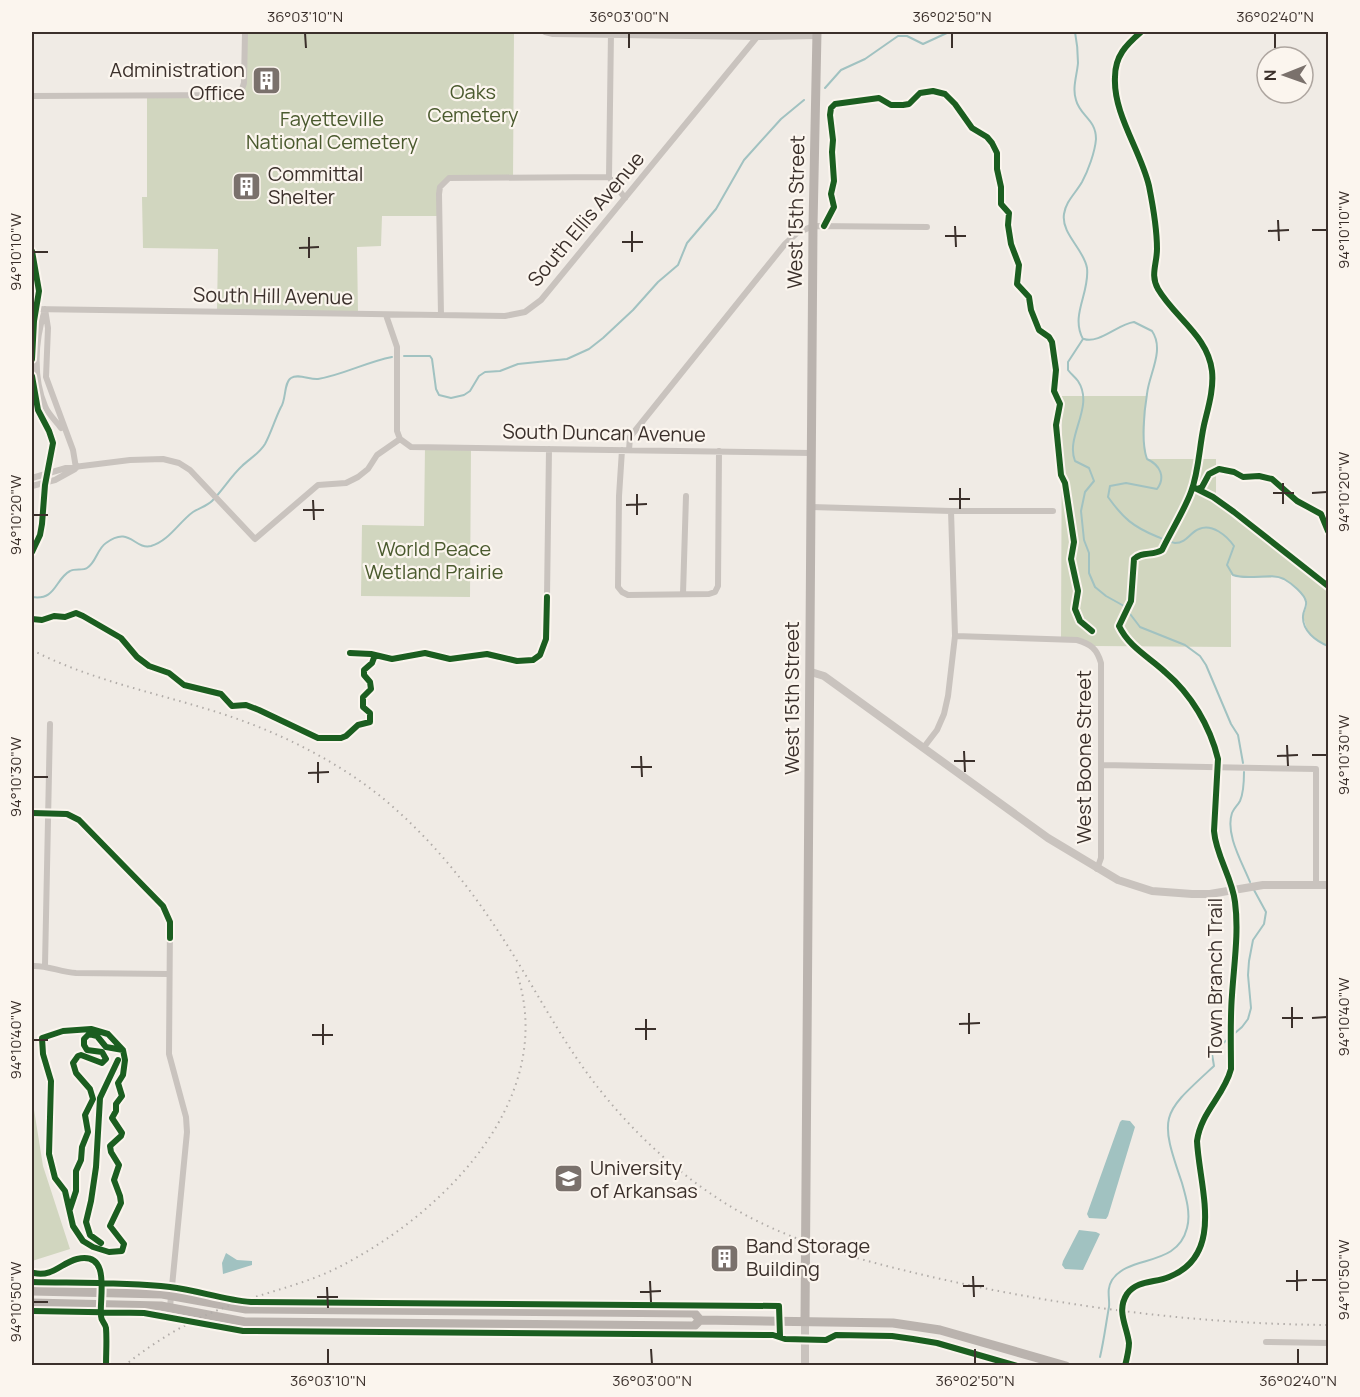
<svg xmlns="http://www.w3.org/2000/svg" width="1360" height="1397" viewBox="0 0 1360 1397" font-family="Manrope,sans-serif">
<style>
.green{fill:#d1d6bf}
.water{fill:#a1c2c1}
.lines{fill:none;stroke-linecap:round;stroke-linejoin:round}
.stream{stroke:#a1c2c1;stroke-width:2}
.minor{stroke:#c9c3be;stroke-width:6}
.tertiary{stroke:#c9c3be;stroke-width:8}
.secondary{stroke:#bab3ae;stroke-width:9}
.rail{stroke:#b1aca8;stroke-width:2;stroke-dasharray:1.5 4.5;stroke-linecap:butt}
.cycleway-casing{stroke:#fbf5ee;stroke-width:10}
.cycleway{stroke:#1b5e20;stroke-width:6}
.ticks{fill:none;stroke:#3b302b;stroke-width:2}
.labels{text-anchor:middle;stroke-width:4.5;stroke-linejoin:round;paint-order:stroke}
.poi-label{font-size:20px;fill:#3b302b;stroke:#fbf5ee;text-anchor:start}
.park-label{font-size:20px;fill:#4a5a2e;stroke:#fbf5ee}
.street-label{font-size:20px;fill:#3b302b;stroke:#fbf5ee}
.neatline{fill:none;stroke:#3b302b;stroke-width:2}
.ticks-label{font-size:15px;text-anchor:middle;fill:#3b302b}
</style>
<rect width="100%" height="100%" fill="#f0ebe5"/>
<path class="green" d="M245 32H514L513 178 454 177 440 187V216H382L381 246 357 247 358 314 217 312 218 249 143 248 142 197H147V96H228L242 89Z
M1062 396H1146L1144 440 1147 459H1216V495L1328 584V646L1321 643 1308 632 1303 617 1307 605 1306 600 1293 585 1279 577 1243 578 1231 575V647L1094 646 1061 639Z
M425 447 471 448 470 597 361 596 362 525 424 526Z
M32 1097 43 1166 70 1249 32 1261Z"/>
<path class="water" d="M1122 1120 1130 1121 1135 1127 1108 1216 1106 1219 1089 1218 1087 1214 1120 1122Z
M1079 1230 1096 1232 1100 1234 1083 1270 1065 1269 1062 1265 1063 1261Z
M226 1253 237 1260 252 1261V1265L223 1274 222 1263Z"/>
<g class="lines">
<path class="stream" d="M1016 32H1033
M1075 32C1077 42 1078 53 1078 63 1077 75 1072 88 1076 100 1080 116 1096 119 1096 139 1095 152 1088 171 1082 182 1075 194 1066 201 1064 214 1061 234 1084 249 1087 268 1090 293 1070 315 1083 339L1068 362V370C1071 374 1075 377 1078 381 1095 407 1065 436 1075 461L1089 468 1094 481 1085 492 1081 511 1084 540 1089 553V573L1095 587 1106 596 1124 606 1140 627 1185 645 1200 656 1206 665 1231 724 1238 735 1243 763
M825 88 841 70 865 59 898 36H907L923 44 949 32
M1084 339C1099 344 1118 324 1134 322L1152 331C1165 350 1149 374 1147 394 1144 412 1141 443 1147 459 1160 465 1166 477 1157 489L1126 483 1110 486 1108 497C1123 518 1133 527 1158 537 1163 539 1170 542 1175 543 1187 543 1190 532 1199 529 1212 523 1227 536 1234 546L1227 565 1233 575C1250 581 1270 572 1284 579 1291 583 1305 594 1306 602 1307 607 1303 611 1303 616 1302 631 1316 641 1328 646
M404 356H430L432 359 436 389 439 395 451 398 464 395 470 391 479 376 485 372 500 371 518 364 567 359 589 349 603 338 633 310 658 282 678 265 687 243 716 209 744 160 781 119 804 100
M32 597C56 601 55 579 70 571 75 568 83 571 87 568 96 563 97 549 106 543 130 525 134 550 151 546 169 541 179 522 193 512 199 508 207 506 212 501 223 490 231 476 242 466 249 459 259 454 265 444 271 433 275 419 281 407 286 400 284 382 291 378 298 373 310 380 318 379 343 375 366 362 392 357
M1244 772C1244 782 1244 792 1240 801 1238 805 1234 808 1232 813 1225 834 1242 862 1250 882
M1100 1357C1104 1340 1106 1323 1109 1307 1110 1298 1106 1290 1112 1280 1129 1254 1177 1268 1187 1228 1191 1214 1186 1197 1182 1183 1158 1114 1162 1114 1214 1066L1212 1054 1214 1051 1242 1027 1248 1019 1251 1008 1248 975 1249 961 1253 940 1264 924 1266 912 1254 890"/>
<path class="minor" d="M545 32 553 34 757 37 817 36
M32 96 233 95 242 89 244 83 245 32
M609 177 611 32
M32 309 505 316 525 312 541 300 757 37
M45 309 48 328 46 377 73 450 76 468
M44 313C35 341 33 378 45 406 48 414 56 421 61 428
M386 315 397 347V431L400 439 411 447 811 453
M441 315 439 194 440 187 449 178 609 177 625 198
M622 450 619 496 618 587 622 592 628 595 709 594 715 592 718 586 719 451
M629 450 630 437 785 244 797 233 813 226 927 227
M32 478 66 468 130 460 163 459 179 463 190 470 255 539 318 485 346 483 358 477 368 469 377 455 400 439
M32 486 55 480 75 469
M811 507 951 511H1053
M683 594 686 496
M547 597 549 449
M955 636 1077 640C1091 644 1097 649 1101 663V858L1097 869
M924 747 937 730 944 714 948 696 955 636 951 511
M1102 765 1316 769V885
M32 813 67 814 79 820 163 906 170 922 169 1054 186 1117 187 1132 170 1307
M45 965 50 724
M32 966C47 965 60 972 76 973L169 974
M1266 1342 1328 1343"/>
<path class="tertiary" d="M811 672 824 676 1048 838 1118 880 1152 891 1192 894H1210L1263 885H1328
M805 1366V1321"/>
<path class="secondary" d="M32 1291 162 1294 246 1309 694 1313 700 1320
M32 1303 161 1306 245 1322 694 1326 700 1320 893 1323 940 1330 1066 1366
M805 1321 813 226 817 32"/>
<path class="rail" d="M32 650C94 682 163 694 229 716 285 735 340 763 385 800 429 837 465 881 496 928 531 980 558 1036 596 1085 634 1134 680 1176 733 1208 789 1241 853 1258 915 1273 1050 1305 1189 1324 1328 1325
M124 1366C160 1337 199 1315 243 1301 275 1290 307 1283 337 1268 443 1215 562 1097 515 968"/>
<defs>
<path id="cycleway" d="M824 226 834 207 831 194 834 181 832 152 833 140 830 115 831 108 835 104 879 98 891 105H903L909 104 920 93 933 91 945 94 955 104 972 128 987 137 992 143 997 153V169L1001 187V204L1009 213 1008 225 1011 244 1019 265 1017 284 1029 297 1031 310 1039 330 1049 337 1052 342 1056 370 1054 391 1060 404 1056 425 1061 475 1065 483 1074 542 1071 559 1078 591 1075 609 1080 621 1092 631
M32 251 39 291 34 321 32 359
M32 376 38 410 49 431 53 443 45 485 42 524 40 535 32 552
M1193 487 1213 497 1234 512 1328 586
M1198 489 1202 487 1209 474 1219 469 1234 472 1243 477 1259 476 1272 479 1297 501 1321 514 1328 531
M32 619 42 620 54 616 65 617 76 613 83 616 121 638 137 657 149 666 169 673 184 685 221 694 232 706 246 705 259 710 318 738H341L346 736 358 725 370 722V713L363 707V697L371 689 370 682 364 675V670L372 663 375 655
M350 653 371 654 392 659 425 653 450 659 487 654 517 661 533 660 540 655 546 639 547 597
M32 813 67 814 79 820 163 906 170 922V938
M91 1029 108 1034 123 1050 125 1060 123 1075 118 1083 122 1096 116 1104V1111L112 1118 122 1133 121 1136 110 1146 111 1152 119 1165 114 1180 120 1196 121 1203 110 1226 124 1244 122 1251 109 1252 93 1247 83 1241 73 1226 65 1191 55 1178 49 1154 51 1081 43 1054 42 1038 63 1031Z
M70 1209 76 1191V1171L81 1160 82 1147 88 1132 85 1115 93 1099 90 1089 76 1073 73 1063 78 1056 81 1055 102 1063 106 1059 102 1052 87 1050 84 1045V1039L89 1034 97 1036 106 1047 123 1050
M101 1243 90 1235 86 1222 91 1201 96 1167 100 1098 118 1060
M34 1273C53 1277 61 1263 77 1259 112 1251 99 1297 101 1316 101 1321 105 1323 106 1328 107 1340 106 1353 106 1366
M32 1282C77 1283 124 1282 170 1287 197 1290 223 1300 251 1302L779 1306 780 1336
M32 1311 144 1313 243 1331 773 1335 785 1339 826 1340 836 1335 892 1336 913 1339 937 1343 1017 1366
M1125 1366C1127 1358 1129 1350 1129 1343 1127 1326 1116 1311 1127 1294 1137 1280 1155 1283 1169 1277 1226 1255 1199 1186 1197 1141 1201 1112 1224 1096 1231 1069 1231 1044 1230 1019 1232 995 1234 964 1239 932 1235 902 1232 877 1216 856 1214 831L1218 759C1210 726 1191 694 1165 672 1149 657 1129 647 1119 626L1131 601 1134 559C1142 551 1153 556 1162 550 1171 531 1184 511 1191 492 1199 471 1199 448 1204 425 1208 408 1214 389 1212 371 1208 336 1175 318 1158 289 1150 275 1157 264 1157 249 1157 228 1153 206 1149 186 1141 151 1113 114 1115 77 1115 56 1126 45 1141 32"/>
</defs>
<use href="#cycleway" class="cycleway-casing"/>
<use href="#cycleway" class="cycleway"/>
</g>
<path class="ticks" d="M305 33 306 48M629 33V48M952 33V48M1275 33V48M1278 220 1279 241M955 226 956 247M1312 230H1327M632 231V252M1268 231 1289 230M945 236H966M309 237V258M622 242H643M299 248 319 247M33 252H48M1283 483V504M960 488V509M1273 493H1294M1312 493 1327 492M637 494V515M949 499H970M313 500 314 520M626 505 647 504M303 510H324M33 515H48M1287 745 1288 766M964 751 965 772M1312 755H1327M641 756 642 777M1277 756 1298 755M954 761H975M318 762V783M631 767H652M308 773 329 772M33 777H48M1292 1007V1028M969 1013V1034M1282 1018H1303M1312 1018 1327 1017M646 1019V1040M323 1024V1045M959 1024 980 1023M635 1029H656M312 1035H333M33 1040H48M1297 1270V1291M973 1276 974 1297M1312 1280H1327M650 1281 651 1302M1286 1281 1307 1280M963 1286H984M327 1287 328 1308M640 1292 661 1291M317 1297H338M33 1302H48M328 1349V1364M651 1349 652 1364M975 1349V1364M1298 1349V1364"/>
<defs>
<symbol id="building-square" viewBox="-11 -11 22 22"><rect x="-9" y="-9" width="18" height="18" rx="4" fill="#7a716c" stroke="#fbf5ee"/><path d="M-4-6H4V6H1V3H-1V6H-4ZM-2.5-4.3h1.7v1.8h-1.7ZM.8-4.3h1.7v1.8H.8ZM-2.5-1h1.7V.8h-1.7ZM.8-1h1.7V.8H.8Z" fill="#fff"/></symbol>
<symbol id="university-square" viewBox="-11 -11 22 22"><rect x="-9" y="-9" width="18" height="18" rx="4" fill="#7a716c" stroke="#fbf5ee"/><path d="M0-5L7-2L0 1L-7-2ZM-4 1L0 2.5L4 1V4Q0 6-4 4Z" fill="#fff"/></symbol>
</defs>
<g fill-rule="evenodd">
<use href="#building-square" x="250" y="64" width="33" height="33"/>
<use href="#building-square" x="230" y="170" width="33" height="33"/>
<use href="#university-square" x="552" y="1162" width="33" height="33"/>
<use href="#building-square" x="708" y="1242" width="33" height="33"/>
</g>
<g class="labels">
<g class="poi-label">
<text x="245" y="77" text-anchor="end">Administration<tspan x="245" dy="23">Office</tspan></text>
<text x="268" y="181">Committal<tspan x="268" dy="23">Shelter</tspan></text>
<text x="590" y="1175">University<tspan x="590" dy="23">of Arkansas</tspan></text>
<text x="746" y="1253">Band Storage<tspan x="746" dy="23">Building</tspan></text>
</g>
<g class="park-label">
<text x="473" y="99">Oaks<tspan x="473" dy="23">Cemetery</tspan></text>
<text x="332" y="126">Fayetteville<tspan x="332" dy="23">National Cemetery</tspan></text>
<text x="434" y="556">World Peace<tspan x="434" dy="23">Wetland Prairie</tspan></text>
</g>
<g class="street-label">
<text transform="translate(796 212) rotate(-89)" y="7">West 15th Street</text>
<text transform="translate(586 219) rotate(-50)" y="7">South Ellis Avenue</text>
<text transform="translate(273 296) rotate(1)" y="7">South Hill Avenue</text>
<text transform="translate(604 433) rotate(1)" y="7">South Duncan Avenue</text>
<text transform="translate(792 698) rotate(-90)" y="7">West 15th Street</text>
<text transform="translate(1084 757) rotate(-90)" y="7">West Boone Street</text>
<text transform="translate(1215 978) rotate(-90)" y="7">Town Branch Trail</text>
</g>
</g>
<rect width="1360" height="1397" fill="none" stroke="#fbf5ee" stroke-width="66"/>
<g transform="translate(1285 75) rotate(269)"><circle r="28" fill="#fbf5ee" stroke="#aea6a0" stroke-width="1.5"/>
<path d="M0-4.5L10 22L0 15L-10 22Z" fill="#7a716c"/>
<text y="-9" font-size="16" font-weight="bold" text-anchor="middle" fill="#3b302b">N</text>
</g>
<rect x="33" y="33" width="1294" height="1331" class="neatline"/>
<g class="ticks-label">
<text x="305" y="22">36°03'10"N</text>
<text x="629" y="22">36°03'00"N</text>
<text x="952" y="22">36°02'50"N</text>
<text x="1275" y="22">36°02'40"N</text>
<text transform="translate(1344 230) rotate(-90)" y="5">94°10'10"W</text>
<text transform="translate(16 252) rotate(-90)" y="5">94°10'10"W</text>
<text transform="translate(1344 492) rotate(-90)" y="5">94°10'20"W</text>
<text transform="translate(16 515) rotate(-90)" y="5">94°10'20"W</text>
<text transform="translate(1344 755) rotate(-90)" y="5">94°10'30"W</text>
<text transform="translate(16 777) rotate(-90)" y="5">94°10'30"W</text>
<text transform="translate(1344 1017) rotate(-90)" y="5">94°10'40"W</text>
<text transform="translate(16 1040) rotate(-90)" y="5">94°10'40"W</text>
<text transform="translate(1344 1280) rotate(-90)" y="5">94°10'50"W</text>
<text transform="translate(16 1302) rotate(-90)" y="5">94°10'50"W</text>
<text x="328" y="1386">36°03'10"N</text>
<text x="652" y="1386">36°03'00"N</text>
<text x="975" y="1386">36°02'50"N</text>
<text x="1298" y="1386">36°02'40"N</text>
</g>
</svg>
